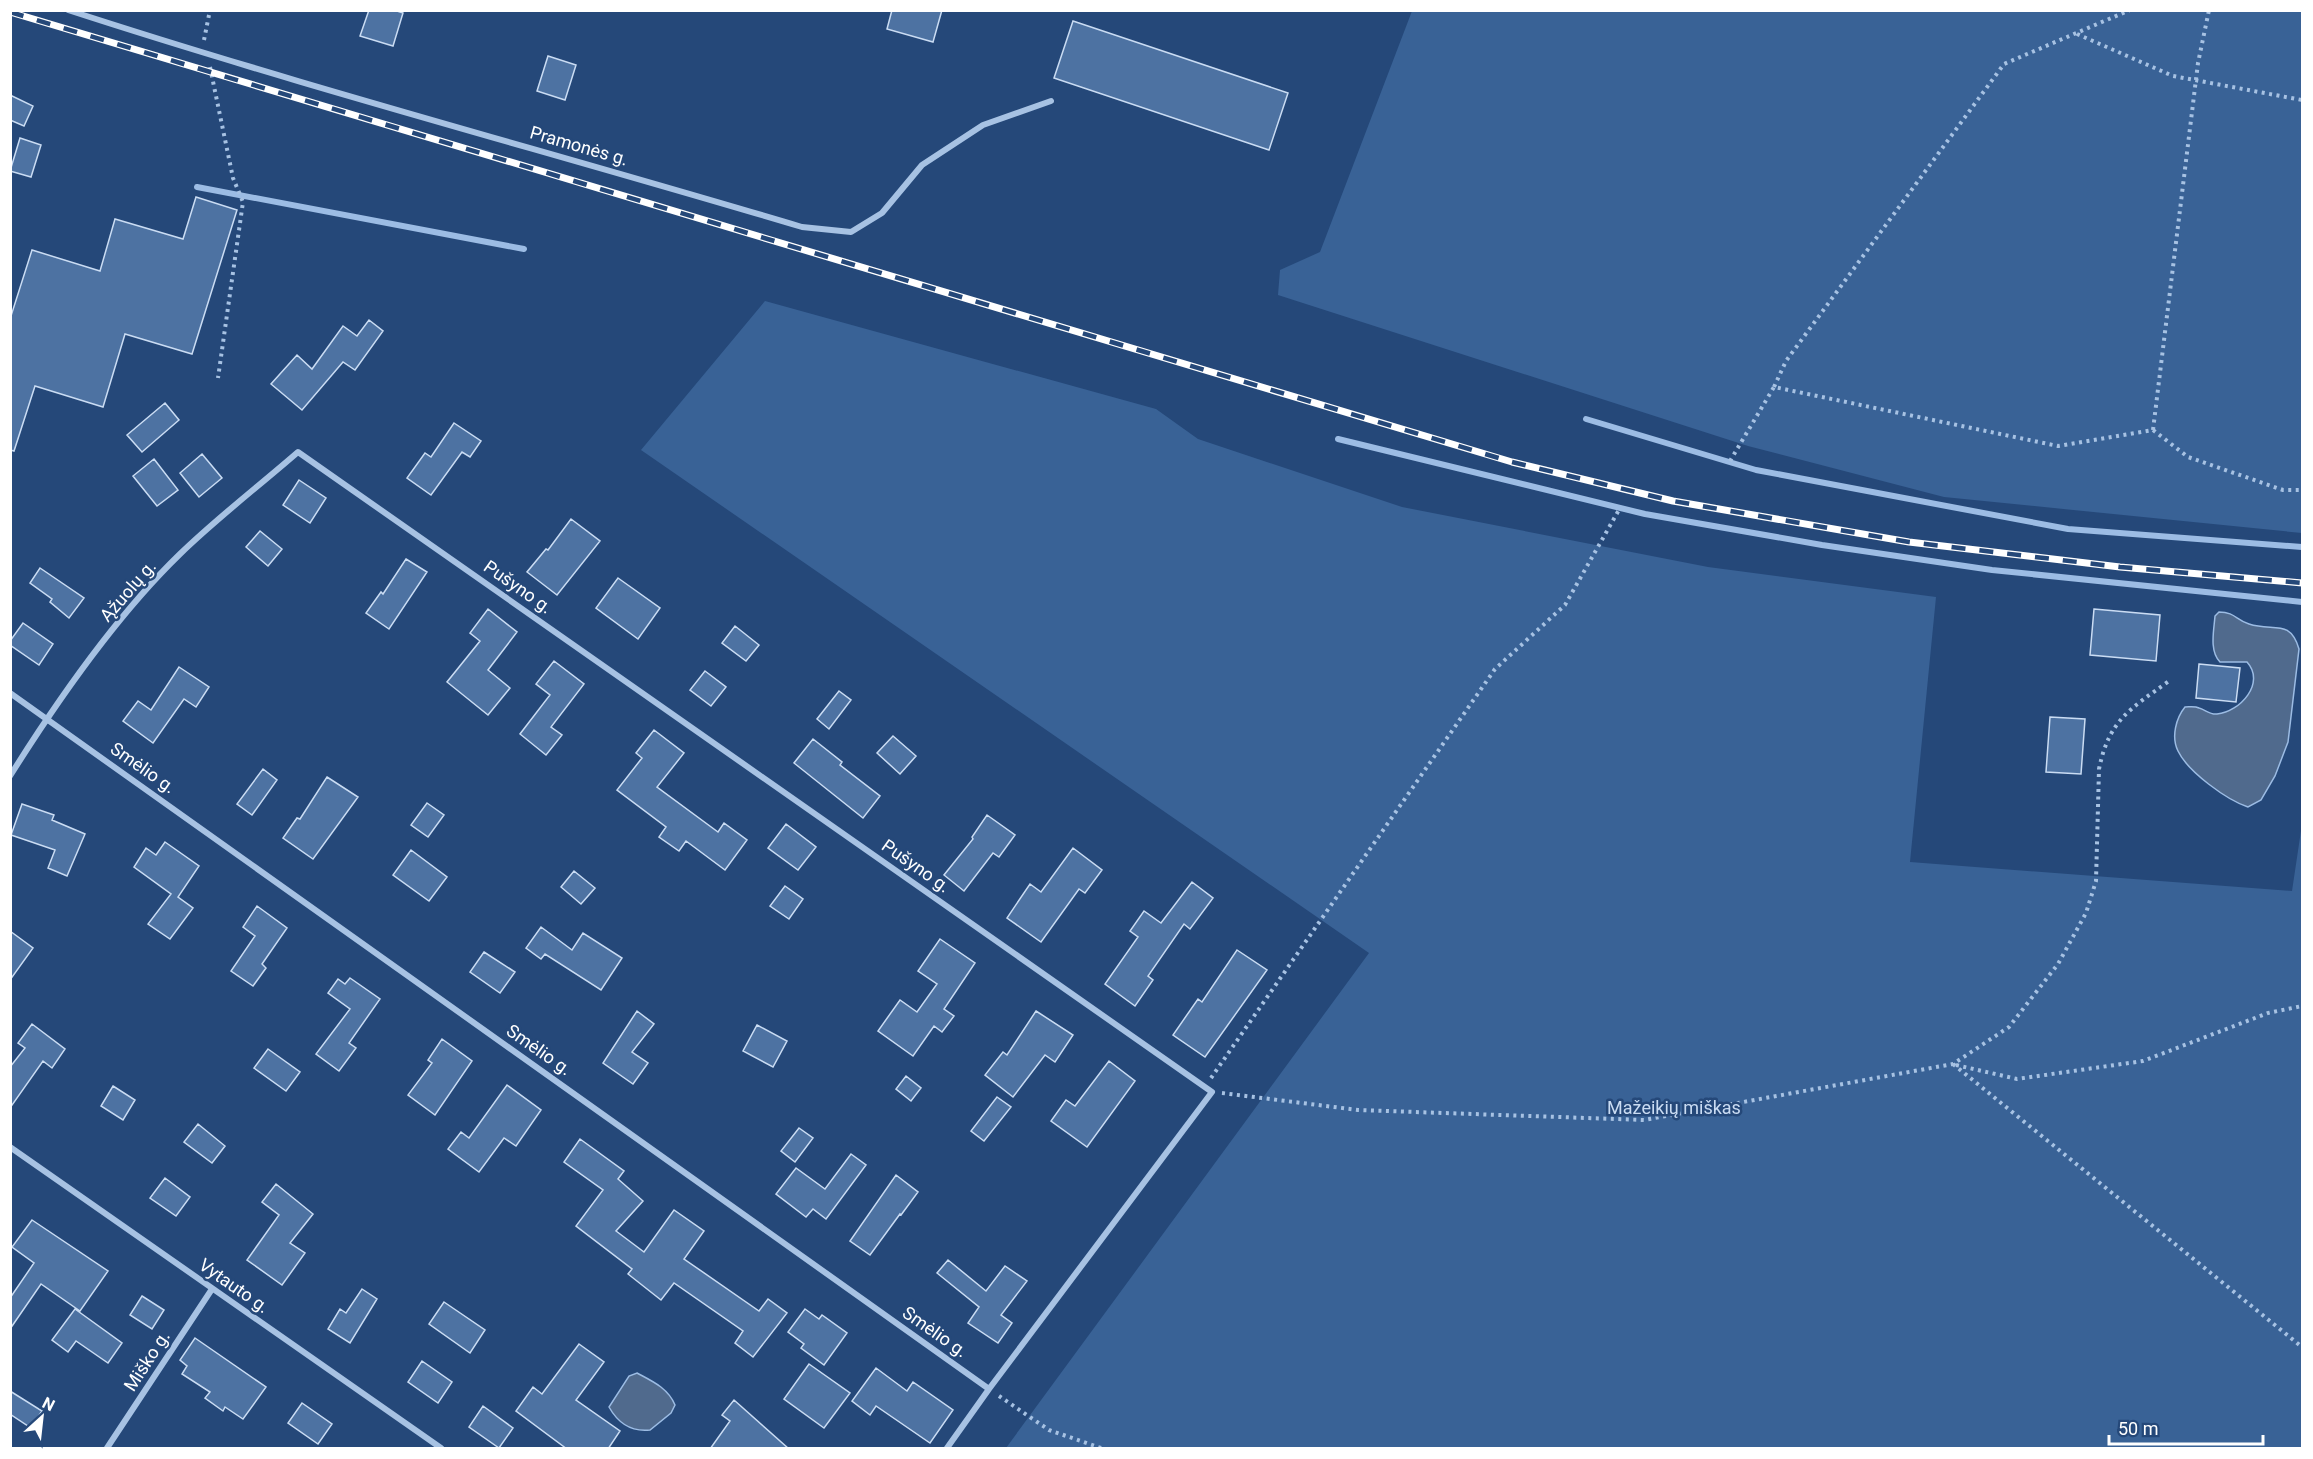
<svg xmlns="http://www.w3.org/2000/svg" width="2313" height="1459" viewBox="0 0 2313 1459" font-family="Roboto,sans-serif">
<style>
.green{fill:#396296}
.water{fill:#506a8d;stroke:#9cbce4;stroke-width:1.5}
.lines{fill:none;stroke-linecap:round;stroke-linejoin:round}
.stream{stroke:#9cbce4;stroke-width:6}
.building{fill:#4d72a2;stroke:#cadcf3;stroke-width:1.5}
.path{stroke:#a7c2e3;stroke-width:4;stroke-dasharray:3 4.5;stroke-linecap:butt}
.street{stroke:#a7c2e3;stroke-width:6}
.rail-casing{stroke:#fff;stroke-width:7}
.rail{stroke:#254879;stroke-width:4.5;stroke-dasharray:14;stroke-linecap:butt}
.labels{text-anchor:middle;stroke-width:5;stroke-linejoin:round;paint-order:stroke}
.street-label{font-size:18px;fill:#fff;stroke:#254879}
.park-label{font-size:18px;fill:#cadcf3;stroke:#254879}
</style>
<rect width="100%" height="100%" fill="#254879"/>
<path class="green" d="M2046 11H2302V533L1944 497 1748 446 1278 295 1280 270 1320 252 1412 11Z
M765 301 1156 409 1198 439 1402 507 1708 567 1936 597 1910 862 2292 891 2302 824V1448H1006L1369 953 641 450Z"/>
<path class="water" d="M2219 612C2235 612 2236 620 2249 624 2273 632 2290 618 2299 649L2288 742 2275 776 2261 800 2248 807C2227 800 2188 772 2178 751 2171 737 2176 718 2185 707 2190 707 2195 706 2199 708 2206 710 2210 715 2217 714 2240 712 2266 683 2247 662H2220C2209 651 2214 630 2215 616Z
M637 1373C652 1381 668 1388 675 1405L671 1413 650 1430C632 1432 618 1423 609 1407L629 1376Z"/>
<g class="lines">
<path class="stream" d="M197 187 524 249
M1586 419 1756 470 2068 529 2302 547
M1338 439 1645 514 1822 545 1992 570 2302 602"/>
</g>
<path class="building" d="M369 10H394L403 13 393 46 360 36Z
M892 10H942L933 42 887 29Z
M1073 21 1288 93 1269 150 1054 78Z
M548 56 576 65 565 100 537 91Z
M10 95 33 106 24 126 10 120Z
M20 138 41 145 31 177 10 171Z
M196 197 237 210 192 354 125 334 103 407 35 386 14 451 10 450V319L32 250 100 271 115 219 183 239Z
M369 320 383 331 355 370 343 362 302 410 271 384 297 355 312 369 343 326 357 336Z
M165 403 179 420 142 452 127 435Z
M454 423 481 441 470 457 462 452 431 495 407 478 425 453 431 457Z
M202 454 222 478 199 497 180 473Z
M154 459 178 490 157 506 133 476Z
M299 480 326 498 310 523 283 505Z
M571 519 600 541 557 595 527 572 546 549 548 550Z
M260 531 282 549 268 566 246 547Z
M406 559 427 572 389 629 366 613 381 592 383 594Z
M40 568 84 598 69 618 50 602 52 599 30 583Z
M618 578 660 608 638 639 596 608Z
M488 609 517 632 488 670 510 688 488 715 447 682 480 641 470 633Z
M2094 609 2160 615 2156 661 2090 655Z
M23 623 53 644 39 665 10 645V641Z
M735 626 759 645 746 661 722 643Z
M554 661 584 684 551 727 562 735 546 755 520 734 550 695 536 684Z
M2199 664 2240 668 2236 702 2196 698Z
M179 667 209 687 196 707 184 699 153 743 123 721 138 701 151 710Z
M705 671 726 687 711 706 690 690Z
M839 691 851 700 829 729 817 719Z
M2050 717 2085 719 2081 774 2046 772Z
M654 730 684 753 657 787 718 832 724 823 747 840 725 870 686 841 679 851 659 837 666 827 617 790 642 758 636 753Z
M893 736 916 756 900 774 877 753Z
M813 739 842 762 840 765 880 796 863 818 794 763Z
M263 769 277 780 252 815 237 804Z
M327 777 358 797 313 859 283 838 297 818 300 819Z
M427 803 444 815 428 837 411 825Z
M22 804 54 815 52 820 85 834 67 876 48 868 55 850 11 835Z
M987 815 1015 835 999 857 993 853 964 891 944 875 973 839 972 837Z
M786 824 816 847 798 870 768 848Z
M165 842 199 866 178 897 193 908 170 939 148 924 171 894 134 867 146 848 156 855Z
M1073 848 1102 870 1085 893 1079 889 1041 942 1007 918 1030 884 1041 892Z
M411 850 447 877 429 901 393 875Z
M574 871 595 888 581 904 561 887Z
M1192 882 1213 898 1190 929 1184 924 1148 976 1153 980 1135 1006 1105 984 1138 937 1130 931 1144 911 1161 923Z
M785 886 803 899 789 919 770 906Z
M257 906 287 928 262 964 266 968 253 986 231 971 255 936 243 927Z
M541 927 572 950 583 933 622 958 601 990 545 954 541 959 526 948Z
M10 931 33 948 10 980Z
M940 939 975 963 944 1009 954 1016 942 1032 934 1026 913 1056 878 1031 900 1000 917 1012 937 984 918 971Z
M1237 950 1267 970 1205 1057 1173 1035 1198 999 1202 1002Z
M484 952 515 972 500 993 470 972Z
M350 978 380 999 349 1043 356 1048 339 1071 316 1054 350 1009 328 993 338 979 345 984Z
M637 1011 654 1024 632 1052 648 1063 633 1084 603 1063Z
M1036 1011 1073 1035 1055 1062 1045 1055 1013 1097 985 1075 1003 1052 1007 1055Z
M32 1024 65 1049 52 1068 43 1061 10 1108V1067L25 1048 18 1043Z
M757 1025 787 1041 773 1067 743 1051Z
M442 1039 472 1061 435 1115 408 1095 432 1063 428 1060Z
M268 1049 300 1072 286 1091 254 1068Z
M1109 1061 1135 1081 1087 1147 1051 1121 1066 1100 1075 1106Z
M906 1076 921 1088 911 1101 896 1089Z
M507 1085 541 1110 516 1146 504 1138 479 1172 448 1149 461 1132 469 1138Z
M113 1086 135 1100 123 1120 101 1106Z
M997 1097 1011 1107 984 1141 971 1131Z
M198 1124 225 1146 212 1163 184 1142Z
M799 1128 813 1138 795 1162 781 1151Z
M580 1139 624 1171 618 1179 643 1201 616 1231 644 1252 674 1210 704 1231 684 1259 759 1311 768 1299 787 1313 753 1357 735 1343 743 1331 674 1283 661 1300 628 1274 632 1269 576 1226 603 1190 564 1162Z
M851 1154 866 1165 826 1219 813 1209 806 1217 776 1194 796 1168 825 1189Z
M896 1175 918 1192 901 1215 900 1214 870 1255 850 1241Z
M165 1178 190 1197 176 1216 150 1198Z
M276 1184 313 1214 290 1243 305 1253 282 1285 247 1260 279 1215 262 1202Z
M32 1220 108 1271 80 1311 41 1284 10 1329V1298L34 1263 12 1247Z
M948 1260 986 1291 1005 1266 1027 1281 1001 1315 1012 1323 998 1343 968 1323 979 1307 937 1273Z
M362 1289 377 1299 350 1343 328 1329 340 1309 346 1313Z
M142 1296 164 1310 152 1329 130 1315Z
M444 1302 485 1330 470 1353 429 1324Z
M75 1309 122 1343 108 1363 76 1341 68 1352 52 1340Z
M805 1309 819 1319 822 1315 847 1333 824 1365 801 1348 804 1344 788 1332Z
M195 1338 266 1387 243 1419 225 1407 223 1411 205 1398 210 1392 182 1374 187 1366 180 1360Z
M579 1344 604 1362 576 1400 620 1431 608 1449H567L516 1411 533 1387 542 1394Z
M422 1361 452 1382 438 1403 408 1382Z
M809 1364 850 1393 824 1428 784 1399Z
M876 1368 907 1391 913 1382 953 1410 930 1443 876 1406 870 1415 852 1401Z
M10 1391 42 1411 31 1428 10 1414Z
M734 1400 789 1449H710L730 1421 722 1415Z
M302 1403 332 1424 318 1444 288 1423Z
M483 1406 513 1428 499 1448 469 1427Z"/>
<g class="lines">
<path class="path" d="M2077 34 2173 76 2302 100
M204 40 210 10
M210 67 233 178 243 202 218 378
M1774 387 1786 361 2004 64 2130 10
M2153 430 2188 457 2283 490H2302
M1730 461 1774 387 2058 446 2153 430 2198 63 2209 10
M1953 1064 2302 1347
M1956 1065 2017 1079 2143 1061 2268 1013 2302 1006
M1211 1078 1495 669 1565 605 1620 508
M1222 1093 1358 1110 1644 1120 1953 1064 2009 1027 2058 964 2086 913 2096 881 2099 769C2109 720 2130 709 2169 681
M999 1396 1049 1430 1101 1448"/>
<path class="street" d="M68 10C311 89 558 154 802 227L851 232 882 213 922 165 983 125 1051 101
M10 693 989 1389 947 1448
M10 776C57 701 116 616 180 554 217 518 259 486 298 452L1212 1092 989 1389
M10 1147 441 1448
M107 1448 212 1289"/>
<defs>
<path id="rail" d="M10 12 1512 462 1673 501 1909 542 2120 567 2302 583"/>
</defs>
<use href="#rail" class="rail-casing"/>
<use href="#rail" class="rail"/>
</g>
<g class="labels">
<g class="street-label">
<text transform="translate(579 146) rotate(16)" y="6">Pramonės g.</text>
<text transform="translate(518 587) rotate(35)" y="6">Pušyno g.</text>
<text transform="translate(128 591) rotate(-49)" y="6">Ąžuolų g.</text>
<text transform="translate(143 768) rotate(35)" y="6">Smėlio g.</text>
<text transform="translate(916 866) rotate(35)" y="6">Pušyno g.</text>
<text transform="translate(539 1050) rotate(35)" y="6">Smėlio g.</text>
<text transform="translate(234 1286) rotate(35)" y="6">Vytauto g.</text>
<text transform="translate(935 1332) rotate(35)" y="6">Smėlio g.</text>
<text transform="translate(147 1361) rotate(-57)" y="6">Miško g.</text>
</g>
<g class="park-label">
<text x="1674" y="1114">Mažeikių miškas</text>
</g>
</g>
<rect width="2313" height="1459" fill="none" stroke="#ffffff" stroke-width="24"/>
<g transform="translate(42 1417) rotate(27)" stroke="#254879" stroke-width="4.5" paint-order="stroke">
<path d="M0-4.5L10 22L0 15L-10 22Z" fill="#ffffff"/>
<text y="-9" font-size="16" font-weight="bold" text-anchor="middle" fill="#ffffff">N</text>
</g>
<path d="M2109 1435v9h154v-9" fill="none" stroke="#ffffff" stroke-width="3"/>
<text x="2118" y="1435" font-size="18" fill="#ffffff" stroke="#254879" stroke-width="4.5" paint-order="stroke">50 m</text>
</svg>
